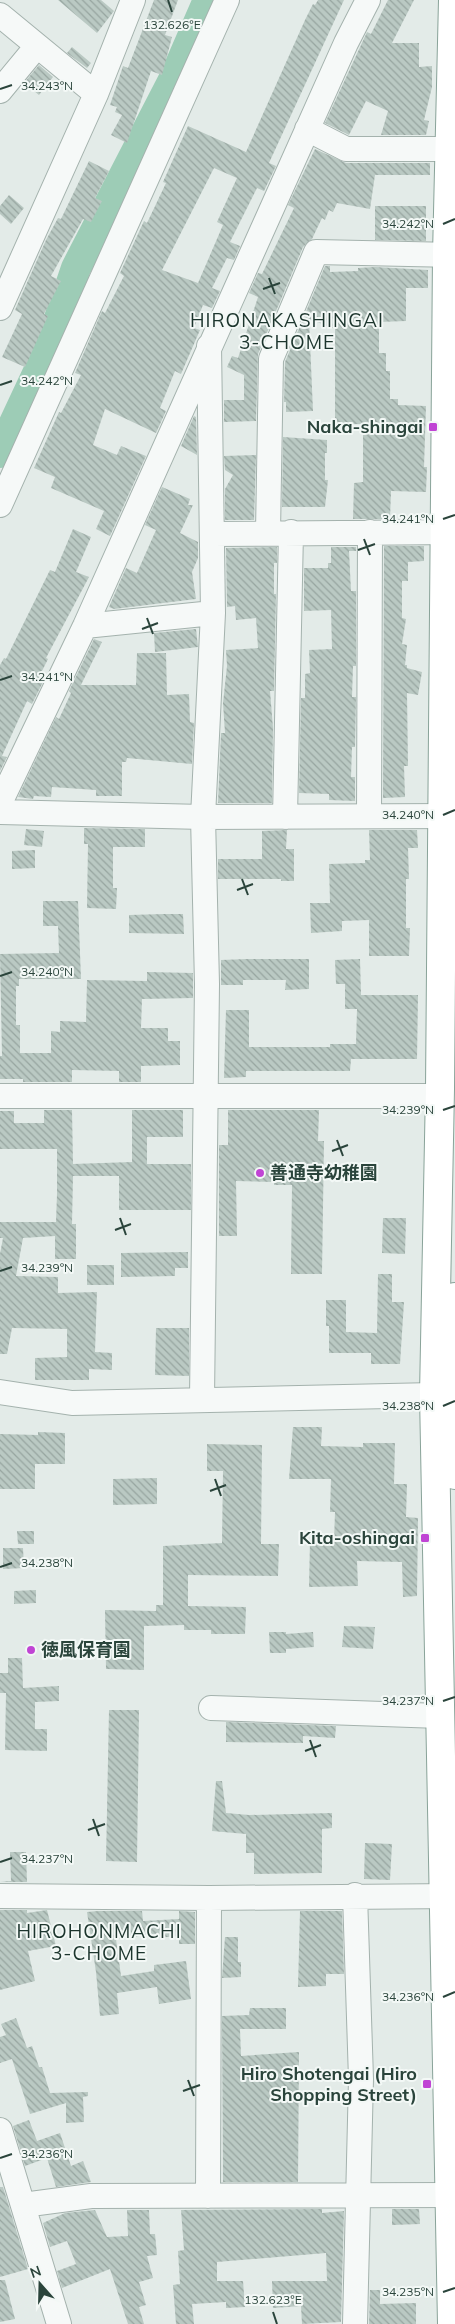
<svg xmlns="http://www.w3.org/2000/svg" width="455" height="2324" viewBox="0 0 455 2324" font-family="Mulish,'Noto Sans JP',sans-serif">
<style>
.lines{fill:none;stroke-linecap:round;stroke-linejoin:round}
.river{stroke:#9dccb6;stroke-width:30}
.building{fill:url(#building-back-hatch);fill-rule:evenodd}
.minor-casing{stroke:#a4b2ad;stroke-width:26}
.highway-casing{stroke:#89a399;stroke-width:30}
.minor{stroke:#f6f9f8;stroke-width:24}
.highway{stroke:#fff;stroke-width:28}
.ticks{fill:none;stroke:#2a443b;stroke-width:2}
.poi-dot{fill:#c044d4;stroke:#f3f8f6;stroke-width:2}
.labels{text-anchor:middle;stroke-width:4;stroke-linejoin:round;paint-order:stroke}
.poi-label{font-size:18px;font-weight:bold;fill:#2a443b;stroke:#f3f8f6;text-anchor:end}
.neighbourhood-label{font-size:19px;letter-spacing:1px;fill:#1c352d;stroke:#f3f8f6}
.ticks-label{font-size:12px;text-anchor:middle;fill:#2a443b;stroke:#f3f8f6;stroke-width:4;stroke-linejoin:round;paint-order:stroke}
</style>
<defs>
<pattern id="building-back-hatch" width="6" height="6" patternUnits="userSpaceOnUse" patternTransform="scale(1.25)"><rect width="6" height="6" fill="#bac9c3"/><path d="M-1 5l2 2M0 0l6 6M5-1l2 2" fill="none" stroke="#97a5a0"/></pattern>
</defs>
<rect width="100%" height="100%" fill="#e3ebe8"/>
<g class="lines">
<path class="river" d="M0 453 49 348 76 268 175 76 208 0"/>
</g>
<path class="building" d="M58 0H101L114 11 97 33Z
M154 0H178L165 35 172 37 162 75 151 71 127 143 111 135 122 115 115 112 117 107 110 105 123 66 128 68Z
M318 0H344L269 163 276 166 264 191 257 188 230 242 240 246 234 260 227 258 212 288 220 291 212 308 203 305 194 328 200 330 181 374 175 371 160 408 166 411 156 433 105 409 93 445 117 455 121 446 146 456 110 536 96 529 104 511 51 488 55 477 34 468 59 412 61 413 81 375 75 373 102 311 105 313 124 276 120 273 144 221 147 223 166 183 163 182 188 126 246 152 305 20 313 4 315 5ZM214 168 237 178 217 222 223 225 198 283 162 270Z
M388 0H414L392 43H419V67L432 66V87L424 120 429 121 426 135H381L388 111 366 101 349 135 325 123 367 32 371 34Z
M72 47 91 63 87 68 67 53Z
M39 65 53 77 39 95 24 83Z
M315 149 346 163H430V175H375L370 209 337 203 333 212 329 210 325 220 322 218 312 239 303 247 258 354 256 421 224 422V400H244V375L227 367 232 356 238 358 258 297 249 293 258 273 262 274 294 208 288 205Z
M89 161 109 171 95 198 102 201 91 222 83 219 51 276 61 281 44 314 48 316 25 367 2 357 22 314 15 310 46 240 58 218 61 219Z
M9 195 24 208 11 224 0 214V206Z
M375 206H426V241L375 240Z
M325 266H330V272L358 271V268L375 267 428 270V288H406V321L379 322V353H386V371H390V399H398V405L426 406 424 467H427L426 492 391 491 390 519H353L354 483 363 482V424H335V329L309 319 313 411 286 412V402H284L285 362Z
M194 416 196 417 197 455 181 446Z
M283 437 327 440V453H325V480H328L325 507H282Z
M256 455 254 520H225V489L233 475 225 470 224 456Z
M162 487 190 499 188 505H193L180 533 198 542V558L192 572 196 599 114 609 109 607 126 568 137 573 156 530 145 525Z
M73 529 91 537 76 572 89 577 46 658 48 659 39 677 44 680 32 704 27 701 2 756 7 757 0 771V665L4 658 6 659 50 570 55 572Z
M384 546H424V561L408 562V581H402V618L406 619 402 644 407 645 405 665H407V668L422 672 418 695 407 693 408 766H404L405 797 383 798Z
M277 547V563H274V594H276L274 691H270L273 728 272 803H218L221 733H225L223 703 227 666 226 650 258 648 256 618 236 620 235 606 227 607 226 548Z
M331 547H356V551H349L351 591H356V666H353L352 697H356L355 747H352L351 777H355V801L329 800V794L299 793 301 698H305V674L310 673 309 650 332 649 331 610 304 611V568H328V563H331Z
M196 629 198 647 155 652 154 633Z
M94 639 102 642 81 685H136L137 653H166L167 695 189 694 190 722 194 723 192 764 127 758 126 762H122V796H96V790L52 787 51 797 34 796 33 799 18 797 56 717 59 719 71 693 69 691Z
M84 828 145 829V847H113V888H117L116 909 87 908 88 844H84Z
M26 829 44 831 42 847 24 845Z
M287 830 286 849H294V881H281V879H218V859H262V831Z
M369 830H417L418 848H408L409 879H406V928H410L409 956H369V920L342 921V931L311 933 310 903H330L329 864 365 863V860H370Z
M35 850V868L12 869V851Z
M43 901H78L81 979H19V986H16V1025H20V1053H51V1031L60 1032V1021L86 1022 87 980 147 981V972L193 973V998L142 999 141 1028H168V1041H180V1065L141 1066V1082H119V1071L72 1070V1082H23V1079H0V1056H2L0 954 59 953 58 926H43Z
M164 914H183L184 934 129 933V915Z
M247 959H309V989L285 990 286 980H243V985H221V960Z
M360 959 361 995H418L417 1059H351L350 1071H246V1077L224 1078 226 1010H249V1047H330V1044H356L357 1009H345V984H336L335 960Z
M44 1110H72L73 1164 132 1162V1110H183V1137H147V1164H191V1210H119V1176H73L72 1224H76V1259H55V1236L23 1238 16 1276 58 1277V1293L97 1292 95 1352 112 1353V1370L89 1369V1380H35V1358L67 1357V1329L12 1328 7 1354H0V1254L3 1238H0V1222H56L57 1194V1149H0V1111H14V1123H44Z
M228 1110H319L318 1141H324L322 1274H291L292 1185H274V1182L236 1181 237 1236H219V1145H228Z
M383 1218H406L405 1254 382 1253Z
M188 1252V1268H175V1276L121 1277V1253Z
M87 1265H114V1285H87Z
M378 1274H392V1302H404L400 1364H371V1353H329V1326H326V1300H346V1332L377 1333Z
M156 1328H189V1376L155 1375Z
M293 1427H322L321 1446 363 1447V1443H395L394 1484H407L406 1517 418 1518 417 1596 403 1597 402 1562 357 1561 358 1586 309 1587 310 1540 334 1541 335 1512H330L331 1479H289Z
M38 1432 65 1433V1464H35V1489H0V1434L38 1435Z
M207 1444 262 1445 261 1544H279L278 1576 188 1575V1606L246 1607 245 1634H211V1630H184V1625L144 1626V1670L106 1669 105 1610 156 1611V1605H163V1546L222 1543 223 1471H207Z
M157 1478V1504L113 1505V1479Z
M17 1531H34V1544H18Z
M3 1548H23L24 1568 3 1569Z
M36 1590V1603L14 1604V1591Z
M344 1626 375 1627 373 1649 342 1647Z
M269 1632H286V1634L313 1632 314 1647 286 1649V1653H270Z
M8 1658H22L23 1688 59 1686V1701L35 1702V1729H47V1751L5 1750 6 1693H0V1673H8Z
M109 1710H139L137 1862 106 1861Z
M226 1722 336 1726 335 1738 303 1736V1743L226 1742Z
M216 1781H222L226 1813 249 1815 332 1813V1828L322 1829V1873L254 1874V1853H246V1834L212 1831Z
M365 1843 392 1844 390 1880 364 1879Z
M10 1852H26L27 1882H0L11 1881Z
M0 1910H27V1913L47 1910 56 1946 28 1951 35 1981 0 1990Z
M98 1911H142L143 1921 179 1919V1911L195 1912V1944H179V1936L156 1938V1934L116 1939 121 1976 154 1971V1965L186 1961 191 1999 159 2004 157 1987 117 1993 119 2014 100 2016 96 1972 87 1912Z
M300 1911H342L344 1974H326V1986L298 1987Z
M225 1937H238V1962H241V1977L222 1978Z
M250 2008H286V2029H240L241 2056 299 2052 298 2182H223L222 2016 249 2015Z
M16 2018 27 2048 32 2046 39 2067H42L50 2093 88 2092V2096L83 2097 84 2122 66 2123V2103L30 2114 12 2059 0 2063V2037L6 2035 1 2024Z
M29 2120 37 2141 60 2133 71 2166 83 2161 91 2182 56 2187 47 2158 25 2166 13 2126Z
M0 2187H3L28 2269 0 2277Z
M322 2209V2213L344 2211 341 2322 302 2324 301 2306 273 2308 272 2281H327L326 2253 217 2262V2281H243L245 2307 226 2308V2302L192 2304 194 2324H176L173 2285 180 2284 178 2251 184 2250 181 2210Z
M392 2209H419L420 2224 392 2225Z
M95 2210 107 2237 128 2236 127 2210H149L150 2234H155L157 2255 147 2256 153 2278 139 2282 146 2305 139 2307 144 2324H128L110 2269 62 2288 57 2271 76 2264 67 2241 50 2247 43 2223 65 2213Z
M0 2280H5L15 2319 0 2322Z
M370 2290H380V2304L416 2303V2324H369Z"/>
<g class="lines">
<defs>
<path id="minor" d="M0 15 96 94
M0 91 37 46
M307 129 346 149H451
M0 308 96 94 133 0
M0 505 227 0
M268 532 271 359 316 252 455 255
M212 534 455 532
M85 626 213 613
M0 803 85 626 346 43 368 0
M0 812 203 817 455 816
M369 816 370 532
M285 817 291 532
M0 1096H439
M0 1392 72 1403 434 1395 453 1392
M202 1399 207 984 203 817 213 613 209 346
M211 1708 440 1716
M0 1896 209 1898 455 1896
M0 2130 59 2324
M208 2196 209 1898
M23 2205 91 2196 455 2195
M355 2324 361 2079 355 1895"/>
<path id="highway" d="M455 1297V1475
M452 2324 434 1395 440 1089 447 255 453 0"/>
</defs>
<use href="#minor" class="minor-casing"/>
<use href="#highway" class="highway-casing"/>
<use href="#minor" class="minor"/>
<use href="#highway" class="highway"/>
</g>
<path class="ticks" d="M168 0 172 12M0 89 12 85M443 224 455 219M269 278 275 294M263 289 280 283M0 385 12 381M443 519 455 515M364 539 370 555M358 550 375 544M147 618 153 634M142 629 158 623M0 680 12 676M443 815 455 810M242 879 248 895M237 890 253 884M0 976 12 972M443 1110 455 1106M337 1140 343 1156M332 1151 348 1145M120 1218 126 1235M115 1230 131 1224M0 1271 12 1267M443 1406 455 1401M215 1479 221 1496M210 1491 226 1485M0 1567 12 1563M443 1701 455 1697M310 1740 316 1757M305 1751 321 1745M93 1819 99 1836M88 1830 105 1824M0 1862 12 1858M443 1997 455 1992M188 2080 194 2096M183 2091 200 2085M0 2158 12 2154M443 2292 455 2288M273 2312 277 2324"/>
<g class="poi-dot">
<rect x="428" y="422" width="10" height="10" rx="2.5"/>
<circle cx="260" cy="1173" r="5"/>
<rect x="420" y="1533" width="10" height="10" rx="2.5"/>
<circle cx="31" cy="1650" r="5"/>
<rect x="422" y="2079" width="10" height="10" rx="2.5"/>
</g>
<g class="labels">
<g class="poi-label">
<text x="423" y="433">Naka-shingai</text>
<text x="270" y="1179" text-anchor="start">善通寺幼稚園</text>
<text x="415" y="1544">Kita-oshingai</text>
<text x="41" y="1656" text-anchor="start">徳風保育園</text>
<text x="417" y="2080">Hiro Shotengai (Hiro<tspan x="417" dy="21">Shopping Street)</tspan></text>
</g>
<g class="neighbourhood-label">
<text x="287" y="327">HIRONAKASHINGAI<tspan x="287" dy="22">3-CHOME</tspan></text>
<text x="99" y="1938">HIROHONMACHI<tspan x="99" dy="22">3-CHOME</tspan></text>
</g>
</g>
<g class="ticks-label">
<text x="172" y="29">132.626°E</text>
<text x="47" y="90">34.243°N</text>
<text x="408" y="228">34.242°N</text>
<text x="47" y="385">34.242°N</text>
<text x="408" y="523">34.241°N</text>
<text x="47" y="681">34.241°N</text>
<text x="408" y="819">34.240°N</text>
<text x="47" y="976">34.240°N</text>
<text x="408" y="1114">34.239°N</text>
<text x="47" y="1272">34.239°N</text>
<text x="408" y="1410">34.238°N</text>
<text x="47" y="1567">34.238°N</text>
<text x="408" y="1705">34.237°N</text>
<text x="47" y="1863">34.237°N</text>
<text x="408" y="2001">34.236°N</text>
<text x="47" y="2158">34.236°N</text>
<text x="408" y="2296">34.235°N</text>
<text x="273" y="2304">132.623°E</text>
</g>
<g transform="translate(40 2284) rotate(340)" stroke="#f3f8f6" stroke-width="4" paint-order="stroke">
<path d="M0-4L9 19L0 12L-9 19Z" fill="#2a443b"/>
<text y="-8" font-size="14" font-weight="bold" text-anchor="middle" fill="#2a443b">N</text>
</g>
</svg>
